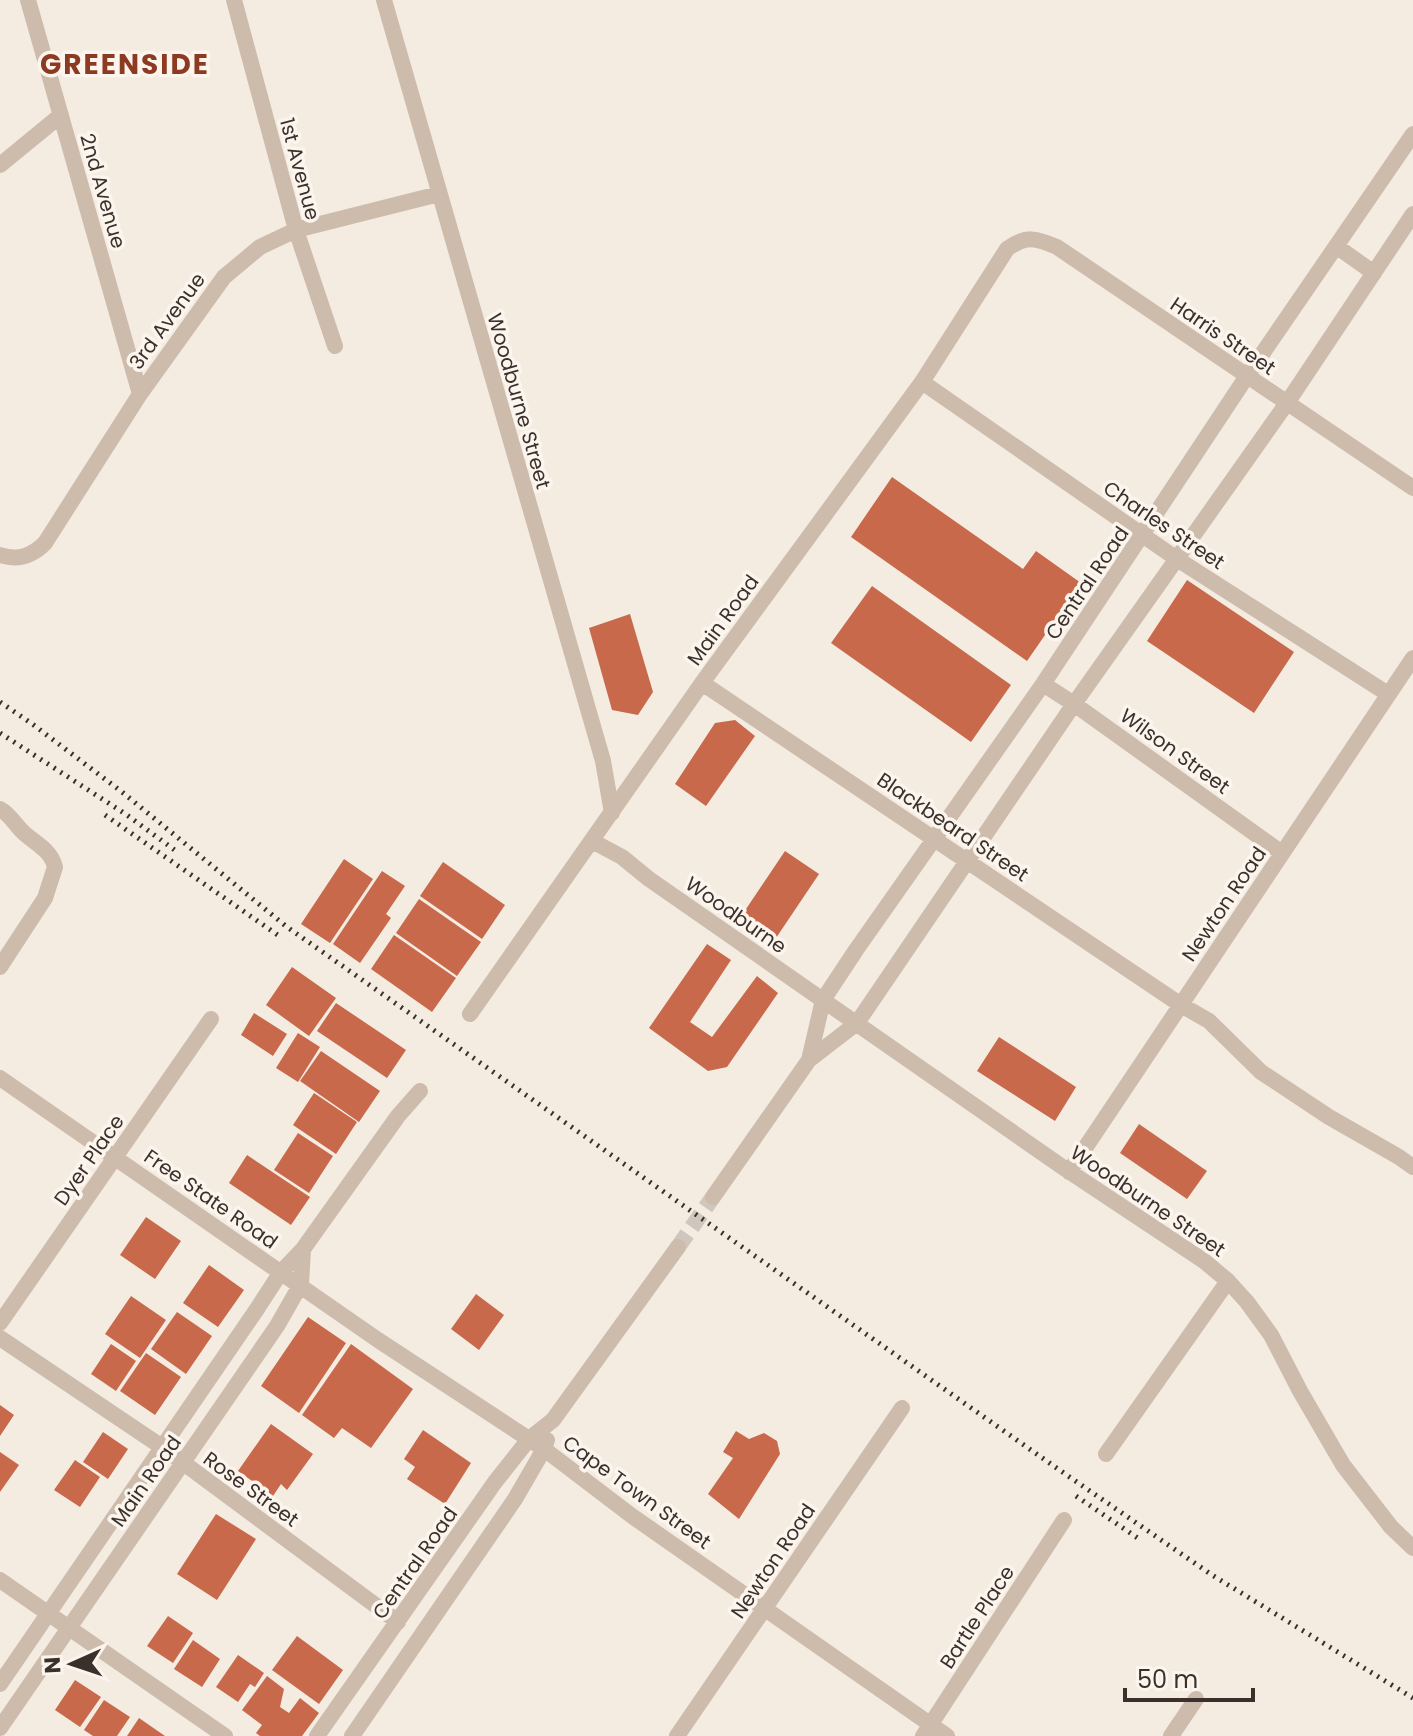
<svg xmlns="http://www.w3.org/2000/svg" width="1413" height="1736" viewBox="0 0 1413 1736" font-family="Poppins,sans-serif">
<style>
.building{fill:#c8694b}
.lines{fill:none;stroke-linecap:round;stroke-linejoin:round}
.street-tunnel{stroke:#cfc6bd;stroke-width:16;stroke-dasharray:16 8;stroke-linecap:butt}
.street{stroke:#cdbbac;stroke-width:16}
.rail{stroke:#3b302b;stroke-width:5;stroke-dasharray:2 6;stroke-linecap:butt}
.labels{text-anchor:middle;stroke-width:7;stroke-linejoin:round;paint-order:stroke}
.street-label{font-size:20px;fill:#3b302b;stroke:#fbf5ee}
.district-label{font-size:28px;font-weight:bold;letter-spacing:2px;fill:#8c3b22;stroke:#fbf5ee}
</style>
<rect width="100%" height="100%" fill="#f4ebe1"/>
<path class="building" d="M892 477 1023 569 1036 551 1081 583 1027 661 851 537Z
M1187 580 1294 652 1254 713 1147 641Z
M872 586 1011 685 971 742 831 643Z
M630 614 653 692 638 715 612 710 589 628Z
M735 720 755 736 706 806 675 784 715 723Z
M785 851 819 874 776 938 742 915Z
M344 859 373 879 330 943 301 924Z
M443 862 505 905 482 939 420 896Z
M382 871 405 886 386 914 391 918 360 963 333 944Z
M419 899 481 942 457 976 396 933Z
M394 935 456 978 432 1012 371 969Z
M707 944 731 960 690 1022 712 1037 757 976 778 993 727 1067 708 1071 649 1028Z
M292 967 336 998 309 1036 266 1005Z
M336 1003 406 1050 387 1078 317 1031Z
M254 1013 287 1034 273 1056 241 1035Z
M298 1033 320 1047 298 1082 276 1068Z
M999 1037 1076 1087 1055 1121 977 1071Z
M321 1051 380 1091 359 1122 300 1081Z
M314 1093 357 1122 336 1154 293 1125Z
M1139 1124 1207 1171 1187 1199 1120 1153Z
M298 1133 333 1156 309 1193 274 1170Z
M247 1155 310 1197 291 1225 229 1183Z
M146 1217 181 1241 155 1279 120 1255Z
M209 1265 244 1290 218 1327 183 1303Z
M476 1294 504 1315 479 1350 451 1329Z
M131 1296 166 1320 140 1358 105 1334Z
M177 1312 212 1336 186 1374 151 1349Z
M308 1317 346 1343 299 1413 261 1386Z
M111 1344 136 1361 116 1391 91 1374Z
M351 1344 413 1389 371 1448 342 1428 334 1438 302 1415Z
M146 1353 181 1377 155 1415 120 1391Z
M0 1405 14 1415 0 1436Z
M271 1424 313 1454 287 1490 281 1484 273 1496 238 1471Z
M423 1430 471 1463 445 1504 407 1479 415 1467 404 1459Z
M736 1431 749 1439 764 1433 777 1441 780 1454 739 1519 708 1494 733 1458 723 1452Z
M103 1432 128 1449 108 1479 83 1462Z
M0 1452 19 1465 0 1492Z
M75 1460 100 1477 80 1507 54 1490Z
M216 1514 256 1539 217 1600 177 1574Z
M168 1616 193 1633 173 1663 147 1646Z
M297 1636 343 1670 319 1704 272 1670Z
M193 1640 220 1659 202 1687 174 1669Z
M238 1655 264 1673 255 1687 250 1684 238 1702 216 1687Z
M267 1676 284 1689 280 1707 289 1713 300 1698 319 1713 302 1736H260L256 1733 262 1725 242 1710Z
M75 1680 101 1697 80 1727 55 1710Z
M104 1700 130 1717 117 1736H93L84 1730Z
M139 1718 165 1736H127Z"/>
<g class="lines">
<path class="street-tunnel" d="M678 1247 713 1197"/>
<path class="street" d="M28 0 140 394
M234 0 296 230 335 346
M384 0 603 761 612 813
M0 165 61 115
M1336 246 1374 273
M922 382 1177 559 1388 694
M0 555C18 561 32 556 45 543L140 394 224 277 260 247 296 230 439 194
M702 683 1181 1005 1209 1021 1261 1072 1329 1117 1399 1157 1413 1167
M1043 684 1074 704 1282 853
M0 809C11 815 15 825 24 833 36 844 51 850 55 867L45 898 0 967
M592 841 622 857 649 879 1061 1166 1204 1261 1228 1281 1247 1302 1271 1335 1300 1391 1343 1465 1391 1527 1413 1548
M470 1014 702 683 922 382 1007 249C1026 235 1036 238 1057 247L1413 488
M809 1060 823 1000 856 950 1043 684 1247 376 1413 134
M0 1078 378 1340 544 1449 632 1516 947 1736
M1069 1172 1413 658
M713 1197 809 1060 857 1023 1074 704 1287 403 1413 214
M0 1323 211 1019
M0 1338 162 1447 398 1622
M1106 1454 1228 1281
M0 1580 225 1736
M0 1684 257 1309 281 1272 303 1249 398 1116 420 1091
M0 1728 277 1326 301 1284 303 1249
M317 1736 495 1482 529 1439 553 1420 678 1247
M352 1736 515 1499 544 1449 547 1440
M677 1736 902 1408
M923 1736 1064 1520
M1171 1736 1196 1699"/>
<path class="rail" d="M0 702 31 723 122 792 287 927 1058 1469 1212 1575 1413 1698
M0 733 127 815 176 851
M105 815 282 938
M1076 1496 1142 1541"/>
</g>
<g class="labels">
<g class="street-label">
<text transform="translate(300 169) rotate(75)" y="7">1st Avenue</text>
<text transform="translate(103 191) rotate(74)" y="7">2nd Avenue</text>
<text transform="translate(167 321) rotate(-54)" y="7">3rd Avenue</text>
<text transform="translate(1223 336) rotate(34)" y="7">Harris Street</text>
<text transform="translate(519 401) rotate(74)" y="7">Woodburne Street</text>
<text transform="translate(1164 525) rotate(34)" y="7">Charles Street</text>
<text transform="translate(1087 583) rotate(-56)" y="7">Central Road</text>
<text transform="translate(723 620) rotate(-54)" y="7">Main Road</text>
<text transform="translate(1175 751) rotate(36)" y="7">Wilson Street</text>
<text transform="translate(953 827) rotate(34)" y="7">Blackbeard Street</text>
<text transform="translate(1224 904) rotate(-56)" y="7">Newton Road</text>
<text transform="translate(736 915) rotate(35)" y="7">Woodburne</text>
<text transform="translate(89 1160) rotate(-55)" y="7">Dyer Place</text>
<text transform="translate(211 1199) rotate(35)" y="7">Free State Road</text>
<text transform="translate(1148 1201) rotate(34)" y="7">Woodburne Street</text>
<text transform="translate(146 1481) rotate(-55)" y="7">Main Road</text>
<text transform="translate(251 1489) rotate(36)" y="7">Rose Street</text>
<text transform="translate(637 1492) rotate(36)" y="7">Cape Town Street</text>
<text transform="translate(773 1561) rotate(-56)" y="7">Newton Road</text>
<text transform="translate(415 1563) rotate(-55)" y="7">Central Road</text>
<text transform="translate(977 1617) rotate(-57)" y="7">Bartle Place</text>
</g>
<g class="district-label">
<text x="125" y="74">GREENSIDE</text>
</g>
</g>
<g transform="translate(72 1664) rotate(267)" stroke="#fbf5ee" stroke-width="6" paint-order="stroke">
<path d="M0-6L14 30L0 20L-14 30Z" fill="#3b302b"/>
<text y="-12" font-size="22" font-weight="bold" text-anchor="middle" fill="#3b302b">N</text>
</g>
<path d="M1125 1688v12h128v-12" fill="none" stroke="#3b302b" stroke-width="4"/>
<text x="1137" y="1688" font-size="24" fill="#3b302b" stroke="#fbf5ee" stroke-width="6" paint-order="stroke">50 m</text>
</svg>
